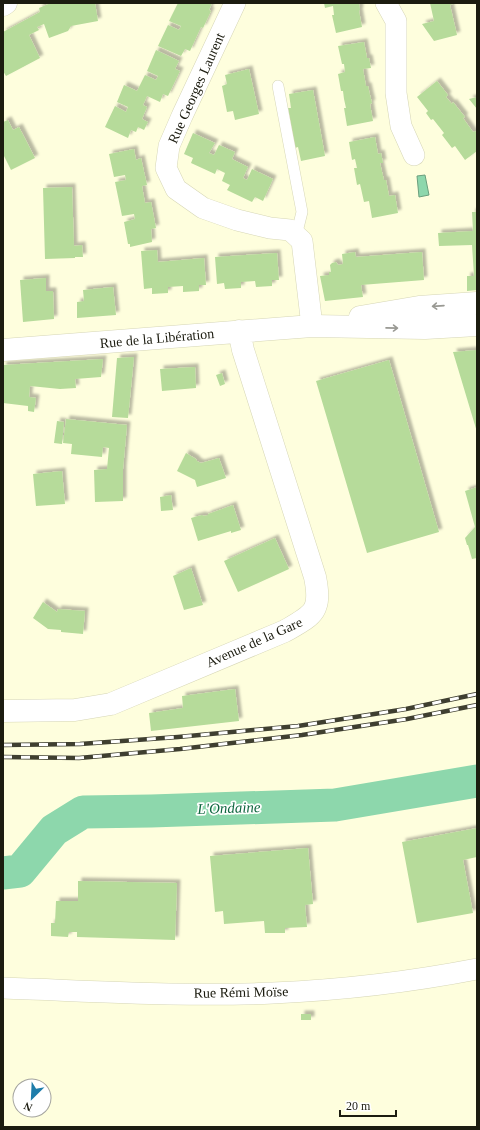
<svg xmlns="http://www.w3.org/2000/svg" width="480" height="1130" viewBox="0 0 480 1130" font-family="Georgia,serif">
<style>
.water{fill:#8dd7ac;stroke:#6b9f7d}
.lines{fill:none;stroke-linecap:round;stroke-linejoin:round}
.river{stroke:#8dd7ac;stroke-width:33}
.building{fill:#b6db9a;filter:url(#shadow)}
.lane-casing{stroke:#d6d6b6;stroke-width:12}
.street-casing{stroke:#d6d6b6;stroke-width:22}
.secondary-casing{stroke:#d6d6b6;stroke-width:23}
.lane{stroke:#fff;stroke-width:11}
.street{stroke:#fff;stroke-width:21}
.secondary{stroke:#fff;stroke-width:22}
.rail-casing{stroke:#3f3f30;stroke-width:4.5}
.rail{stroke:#fff;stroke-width:3;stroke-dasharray:9;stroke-linecap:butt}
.oneway{stroke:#999993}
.labels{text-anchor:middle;stroke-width:3.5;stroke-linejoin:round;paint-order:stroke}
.street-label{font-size:14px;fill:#1c1c10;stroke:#fff}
.water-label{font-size:15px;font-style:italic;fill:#0f663f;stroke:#fff}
</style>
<defs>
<filter id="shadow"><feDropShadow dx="3.5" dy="-3.5" stdDeviation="1" flood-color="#0004"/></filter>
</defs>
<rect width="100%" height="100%" fill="#fefedd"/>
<path class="water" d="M425 175 429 195 419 197 417 176Z"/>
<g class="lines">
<path class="river" d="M3 873 20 871 54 830 83 812 151 811 335 805 477 781"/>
</g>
<path class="building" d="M51 3H95L98 21 71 26 68 31 49 38 44 24 37 27 39 30 29 35 40 58 6 76 3 71V32L40 12 39 8Z
M178 3H212L209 10 211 11 203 28 201 27 190 51 185 49 181 56 158 46 168 25 179 30 181 26 169 21Z
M324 3H359L360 10 359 11 362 27 336 33 332 15H334L333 6 325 8Z
M430 3H455L450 5 457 35 434 41 422 24 434 21Z
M364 42 367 58H369L371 68 363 69 366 86H368L370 95 372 103 370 104 373 121 347 126 344 108H346L344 99 343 91H341L338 74 345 72 344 64H342L338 46Z
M156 50 179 61 175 69 180 71 168 96 163 94 160 102 147 96 143 105 147 107 142 119 148 122 144 130 138 127 136 132 131 130 128 138 105 127 115 106 126 112 128 107 117 102 124 85 137 91 145 75 156 80 158 76 147 71Z
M249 69 259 114 235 120 233 111 227 112 222 86 227 84 225 75Z
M437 81 448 95 446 97 452 104 453 102 465 117 463 118 473 132 475 131 477 133V151L465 160 455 146 452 148 442 135 444 133 433 119 431 120 426 113 428 111 417 97Z
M313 90 325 156 301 161 298 147 295 148 288 108H291L289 94Z
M477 97V109L469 99Z
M8 120 13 130 19 127 35 158 11 170 3 154V122Z
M193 133 215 143 209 153 214 155 219 145 235 152 232 159 248 167 243 178 247 180 252 169 273 179 263 201 255 197 252 202 231 192 227 190 230 185 222 181 225 173 217 169 215 174 191 163 193 158 184 154Z
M375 137 378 154 381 153 383 163H380L384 180H386L389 196 395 195 398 213 372 218 369 201 364 202 360 184 357 185 354 168H357L355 159 352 160 349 142Z
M134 149 136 160 141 158 147 185 142 186 145 203 151 202 156 228 151 229 152 242 130 247V244H128L124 222 135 219 134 214 122 216 115 182 126 180 125 175 114 177 109 154Z
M72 187 74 246 82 245 83 257H75V258L45 259 43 188Z
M472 212H477V290L467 291V276H474L472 245 439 246 438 233 473 231Z
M157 250 158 262 204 258 206 285H199V291L183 292V286L168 287V293L152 294V288L144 289 141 251Z
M355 252 356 257 422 252 424 280 361 285 363 297 325 301 320 276 329 275V272H331L330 265 332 263 336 262 338 265 343 264 342 254Z
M277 253 279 280H272V286L256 287 255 281 241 282V288L225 289 224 283 217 284 215 257Z
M46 278V291H53L54 319 23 322 20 280Z
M113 287 116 315 77 318V302L84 301 83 290Z
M477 350V432L453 352Z
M134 357 128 418 112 417 117 358Z
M103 359 101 377 75 379 76 388 60 389 30 386 29 397 36 398 34 412 28 411V406L3 403V365Z
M389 360 439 532 367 553 316 381Z
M195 367 196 388 162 391 160 369Z
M222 373 225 384 220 386 216 375Z
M66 419 127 425 123 469V501L95 502 94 470 107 469 109 448 103 447 102 457 71 454 72 444 63 443Z
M57 421 64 422 62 444 54 443Z
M186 453 196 459 197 461 201 463 219 458 226 478 197 487 195 480 177 471Z
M62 471 65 504 36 506 33 474Z
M477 487V558L472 559 468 545H467L465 538 475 527 465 491Z
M171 495 173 510 161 511 160 497Z
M233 505 241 530 231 533V531L198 541 191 518 202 515 204 516 208 515V514Z
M275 538 289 569 238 592 224 561Z
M191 568 203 605 184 610 173 576Z
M43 602 57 612 58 609 85 611 83 634 61 632V630L48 629 33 618Z
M235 689 239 721 151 731 149 713 183 708 182 696Z
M477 828V857L463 860 473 913 417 923 402 842Z
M308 848 313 904 305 905 307 927 285 928V933H265L264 921 224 924 223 911 215 912 210 856Z
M78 881 177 883 175 940 77 937V932H69L68 937 51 936V923H55L56 901H78Z
M301 1014H311V1020H301Z"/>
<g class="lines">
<defs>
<path id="lane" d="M278 86 302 212 296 236"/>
<path id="street" d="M235 3 182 116 169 146 166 168 176 189 203 208 237 220 270 228 290 230 302 241 312 326
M386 3 396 21V93L401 126 414 155
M3 988C93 991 183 997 273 993 341 990 410 982 477 969"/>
<path id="secondary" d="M3 5 6 3
M360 317 419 307 477 303
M3 350 312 326 425 328 477 325
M3 711 75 710 111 704 285 631C313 615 322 612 315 577L243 350 239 331"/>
</defs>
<use href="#lane" class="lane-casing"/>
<use href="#street" class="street-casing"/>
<use href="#secondary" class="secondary-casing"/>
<use href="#lane" class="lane"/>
<use href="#street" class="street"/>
<use href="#secondary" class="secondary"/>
<defs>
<path id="rail" d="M3 745 80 744 178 737 298 726 406 709 477 694
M3 757 79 758 180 749 302 735 407 719 477 705"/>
</defs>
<use href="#rail" class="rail-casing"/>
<use href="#rail" class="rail"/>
</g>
<defs><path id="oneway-shaft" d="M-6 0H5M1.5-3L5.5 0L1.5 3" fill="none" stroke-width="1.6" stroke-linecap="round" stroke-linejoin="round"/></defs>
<g class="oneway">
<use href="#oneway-shaft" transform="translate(438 306) rotate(176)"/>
<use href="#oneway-shaft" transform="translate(392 328) rotate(1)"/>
</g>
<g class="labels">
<g class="street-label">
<text transform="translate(196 88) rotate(-66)" y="5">Rue Georges Laurent</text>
<text transform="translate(157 338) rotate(-5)" y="5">Rue de la Libération</text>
<text transform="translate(254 642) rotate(-24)" y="5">Avenue de la Gare</text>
<text transform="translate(241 992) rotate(-1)" y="5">Rue Rémi Moïse</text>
</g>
<g class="water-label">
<text transform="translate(229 808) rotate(-2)" y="5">L'Ondaine</text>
</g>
</g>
<rect width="480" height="1130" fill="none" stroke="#1c1c10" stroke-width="8"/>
<g transform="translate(32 1098) rotate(204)"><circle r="19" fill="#ffffff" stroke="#a4a49f"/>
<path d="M0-3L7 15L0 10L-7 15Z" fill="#1e7daa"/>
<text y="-6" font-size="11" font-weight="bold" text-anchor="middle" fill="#1c1c10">N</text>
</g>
<path d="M340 1110v6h56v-6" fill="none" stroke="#1c1c10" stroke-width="2"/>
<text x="346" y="1110" font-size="12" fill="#1c1c10" stroke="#ffffff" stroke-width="3" paint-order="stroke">20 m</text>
</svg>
